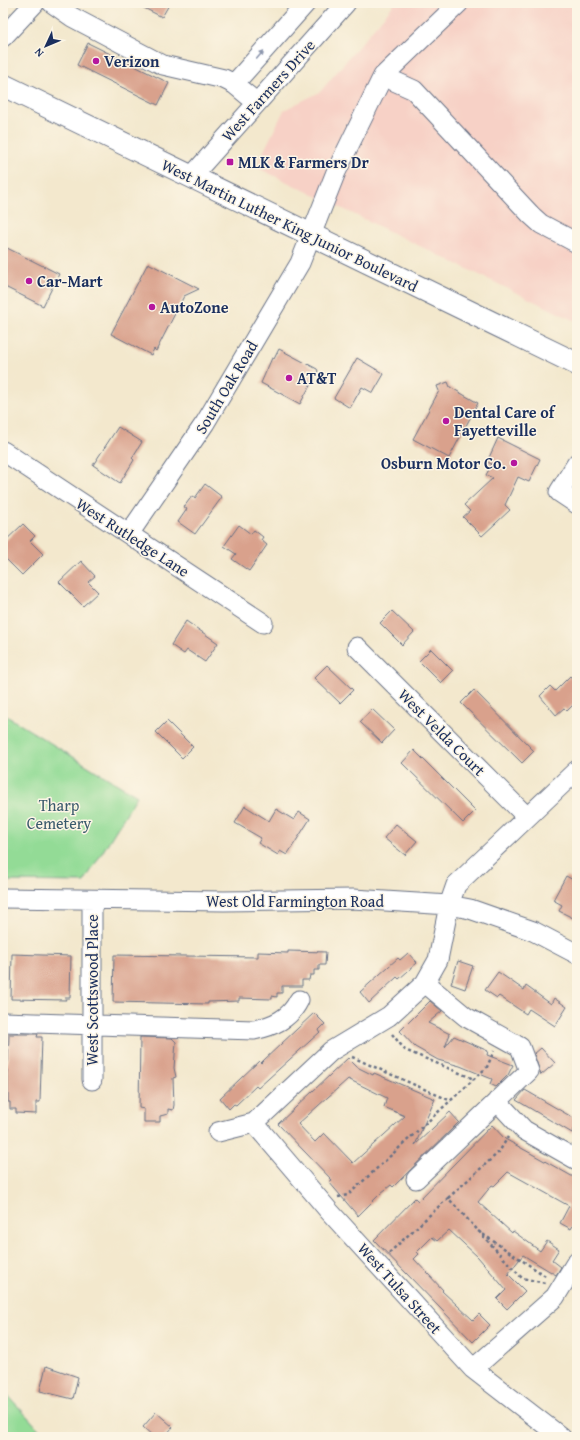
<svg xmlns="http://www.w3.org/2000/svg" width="580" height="1440" viewBox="0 0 580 1440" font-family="'Gentium Book Plus',serif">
<rect width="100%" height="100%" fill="#fcf5e5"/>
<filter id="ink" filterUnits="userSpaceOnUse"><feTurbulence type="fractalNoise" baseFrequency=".025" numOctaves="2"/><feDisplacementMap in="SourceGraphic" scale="8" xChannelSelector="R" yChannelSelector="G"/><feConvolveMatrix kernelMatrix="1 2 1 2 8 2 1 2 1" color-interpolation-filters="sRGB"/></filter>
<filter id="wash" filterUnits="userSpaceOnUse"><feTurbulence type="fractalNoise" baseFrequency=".012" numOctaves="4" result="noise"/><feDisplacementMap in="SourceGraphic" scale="16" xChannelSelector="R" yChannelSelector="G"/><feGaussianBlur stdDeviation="0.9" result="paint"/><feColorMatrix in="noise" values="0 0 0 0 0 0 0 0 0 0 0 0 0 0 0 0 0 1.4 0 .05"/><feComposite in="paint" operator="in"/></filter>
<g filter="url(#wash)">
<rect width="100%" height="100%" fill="#f3e8cd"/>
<path fill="#f7d1c6" d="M395 3H577V322L256 167 284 110 320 92Z"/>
<path fill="#93db96" stroke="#57857a" d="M3 714 137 796 84 882 3 881Z
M3 1390 46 1437H3Z"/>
<g id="blocks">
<path fill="#d9a18c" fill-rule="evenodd" d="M134 3H170L162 17Z
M88 43 169 83 158 105 77 65Z
M3 246 59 274 43 306 3 286Z
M148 263 199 289 184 296 156 351 154 349 151 355 111 334Z
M279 349 317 369 318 371 300 404 261 383 272 358 274 359Z
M357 358 384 374 373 393 362 387 350 408 334 398Z
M448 382 450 387 478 403 449 458 413 439 439 391 437 386Z
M118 427 142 442 132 458 134 460 120 483 93 465Z
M498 438 540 459 529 482 518 477 505 505 510 510 482 536 463 517 470 511 464 505 493 478 486 475 492 464 487 462Z
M205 484 222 497 195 534 178 522 187 509 184 507 192 496 195 498Z
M23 524 35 536 30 541 43 554 22 575 3 556V543Z
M239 525 251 534 254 530 263 537 261 540 267 545 249 571 232 559 236 554 224 546Z
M81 561 95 576 88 582 98 592 83 606 59 582Z
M392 611 414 632 402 645 380 623Z
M186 621 218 643 205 662 187 650 184 654 171 645Z
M431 649 453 671 441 683 419 661Z
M327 665 353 690 340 703 314 678Z
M570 676 577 683V701L567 711 564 708 556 715 540 696 550 686 555 691Z
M474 690 534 751 522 763 461 703Z
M372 709 394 730 382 743 360 722Z
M167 721 193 747 182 758 156 732Z
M414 750 475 811 463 823 402 763Z
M245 806 269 821 276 809 294 820 299 812 310 819 287 855 280 851 278 855 258 843 261 838 235 823Z
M396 824 417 841 405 855 384 838Z
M566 876 577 882V920L559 911 562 905 553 900Z
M288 951 326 952 325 965H319V970H314V975H310L309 980H302V986H282V993H277V997L272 996V999L239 998V1001L208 1002V1004L113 1002 114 955 258 957V952L288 953Z
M408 953 417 963 399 979 397 977 369 1003 360 992 398 958 400 960Z
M12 954 71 956 70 998H65L66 1000 11 999Z
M458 961 473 966 465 989 451 984Z
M498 972 524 990 526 986 551 1004 554 998 567 1007 555 1026 529 1009 526 1014 499 996 497 998 485 990Z
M430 1001 442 1011 428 1023 450 1034 445 1047 454 1036 488 1051 487 1055 513 1065 508 1075 496 1087 490 1084 492 1079 460 1066 438 1060 415 1047 400 1031Z
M314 1013 325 1024 319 1030 320 1032 258 1088 256 1086 236 1105 234 1104 229 1109 220 1098 259 1061 261 1063 264 1060Z
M9 1034H38L37 1037H42L40 1102H36V1114L16 1113V1109H10V1102H8V1071L3 1066 8 1062Z
M140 1037 172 1038 176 1042 174 1068 176 1077 173 1078 174 1105 173 1110 168 1109V1114L160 1116V1122H144V1109L139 1108Z
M541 1048 555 1063 541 1075 534 1054Z
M348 1058 357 1067 373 1075 374 1073 435 1099 415 1145 450 1112 459 1122 393 1187 391 1185 381 1193 358 1216 329 1182 332 1180 278 1124ZM348 1079 387 1098 384 1107 405 1116 353 1163 324 1133 315 1142 298 1124Z
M525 1090 577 1120V1125L572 1133 516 1100Z
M492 1125 505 1139 577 1179V1219L571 1229 560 1223 569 1206 508 1172 494 1186 492 1185 478 1202 512 1233 513 1231 540 1251 547 1241 559 1249 552 1260 561 1267 556 1275 523 1255 508 1274 525 1291 507 1309 497 1299 506 1290 478 1257 449 1230 437 1241 432 1237 417 1252 419 1254 414 1259 443 1290 442 1291 473 1320 479 1314 490 1325 473 1342 374 1240 415 1198 418 1201Z
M46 1366 78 1377 73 1399 40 1391Z
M156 1412 173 1427 164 1437H154L143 1427Z"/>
</g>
</g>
<g filter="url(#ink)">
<use href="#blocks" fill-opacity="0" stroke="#677085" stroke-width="1"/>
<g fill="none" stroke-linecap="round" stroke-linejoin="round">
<g stroke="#677085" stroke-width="21">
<path id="minor" d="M52 3 72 17 163 65 224 79 234 84 257 103
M3 37 35 3
M383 76 414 90 531 215 541 224 577 243
M234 84 306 3
M191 177 346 3
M3 451 263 623
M577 463 559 492 577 504
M129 534 205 423 300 263 336 172 383 76 459 3
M357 647 527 817
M3 898 224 901 353 899 449 905 470 909 533 931 577 954
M3 1022 254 1030C273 1026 290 1019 299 1000
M92 1080V901
M497 1101 524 1130 577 1160
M254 1123 329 1211 473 1369 561 1437
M218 1132 254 1123 331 1051 389 1016 425 983 438 960 449 905 456 885 577 770
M416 1179 529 1071 520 1047 466 1017 425 983
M473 1369 555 1297 577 1261"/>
</g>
<g stroke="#677085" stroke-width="24">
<path id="highway" d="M3 85 577 364"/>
</g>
<path stroke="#677085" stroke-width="2.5" stroke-dasharray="3 3" stroke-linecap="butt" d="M392 1034 405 1050 474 1079
M352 1057 451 1101
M338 1197 348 1195 487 1067 494 1051
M448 1198 499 1152 508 1137
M478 1231 547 1277
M389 1253 448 1198 522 1278 545 1283"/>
<use href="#minor" stroke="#fff" stroke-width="19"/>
<use href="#highway" stroke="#fff" stroke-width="22"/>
</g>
<defs><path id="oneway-solid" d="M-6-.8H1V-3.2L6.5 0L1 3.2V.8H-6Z"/></defs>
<use fill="#8d97ae" href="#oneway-solid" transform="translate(260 55) rotate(-50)"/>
</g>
<g fill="#b5179e" stroke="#fcf5e5" stroke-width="1.5">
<circle cx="96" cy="61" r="4"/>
<rect x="226" y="158" width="8" height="8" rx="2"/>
<circle cx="29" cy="281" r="4"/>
<circle cx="152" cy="307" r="4"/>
<circle cx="289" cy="378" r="4"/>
<circle cx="446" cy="421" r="4"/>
<circle cx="514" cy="463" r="4"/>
</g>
<g text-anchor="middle" stroke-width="3" stroke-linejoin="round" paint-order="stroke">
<g font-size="16" font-weight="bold" fill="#1b2f5e" stroke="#fcf5e5" text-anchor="start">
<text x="104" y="67">Verizon</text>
<text x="238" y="168">MLK &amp; Farmers Dr</text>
<text x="37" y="287">Car-Mart</text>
<text x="160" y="313">AutoZone</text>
<text x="297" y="384">AT&amp;T</text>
<text x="454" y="418">Dental Care of<tspan x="454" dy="18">Fayetteville</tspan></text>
<text x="506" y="469" text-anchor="end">Osburn Motor Co.</text>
</g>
<g font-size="16" fill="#1b2f5e" stroke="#fcf5e5">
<text transform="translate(268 90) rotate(-48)" y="6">West Farmers Drive</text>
<text transform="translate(290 225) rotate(26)" y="6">West Martin Luther King Junior Boulevard</text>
<text transform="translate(226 387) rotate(-59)" y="6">South Oak Road</text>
<text transform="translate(133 537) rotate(33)" y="6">West Rutledge Lane</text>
<text transform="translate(442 732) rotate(45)" y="6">West Velda Court</text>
<text x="295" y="907">West Old Farmington Road</text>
<text transform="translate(92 990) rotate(-90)" y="6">West Scottswood Place</text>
<text transform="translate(400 1288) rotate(48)" y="6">West Tulsa Street</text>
</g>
<g font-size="16" fill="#395a6c" stroke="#fcf5e5">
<text x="59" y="811">Tharp<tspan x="59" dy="18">Cemetery</tspan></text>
</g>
</g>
<rect width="580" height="1440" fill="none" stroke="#fcf5e5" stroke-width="16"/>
<g transform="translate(46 46) rotate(226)" stroke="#fcf5e5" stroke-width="3" paint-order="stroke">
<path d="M0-3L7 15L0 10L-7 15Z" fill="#1b2f5e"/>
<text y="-6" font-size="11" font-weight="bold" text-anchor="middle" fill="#1b2f5e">N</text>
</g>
</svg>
